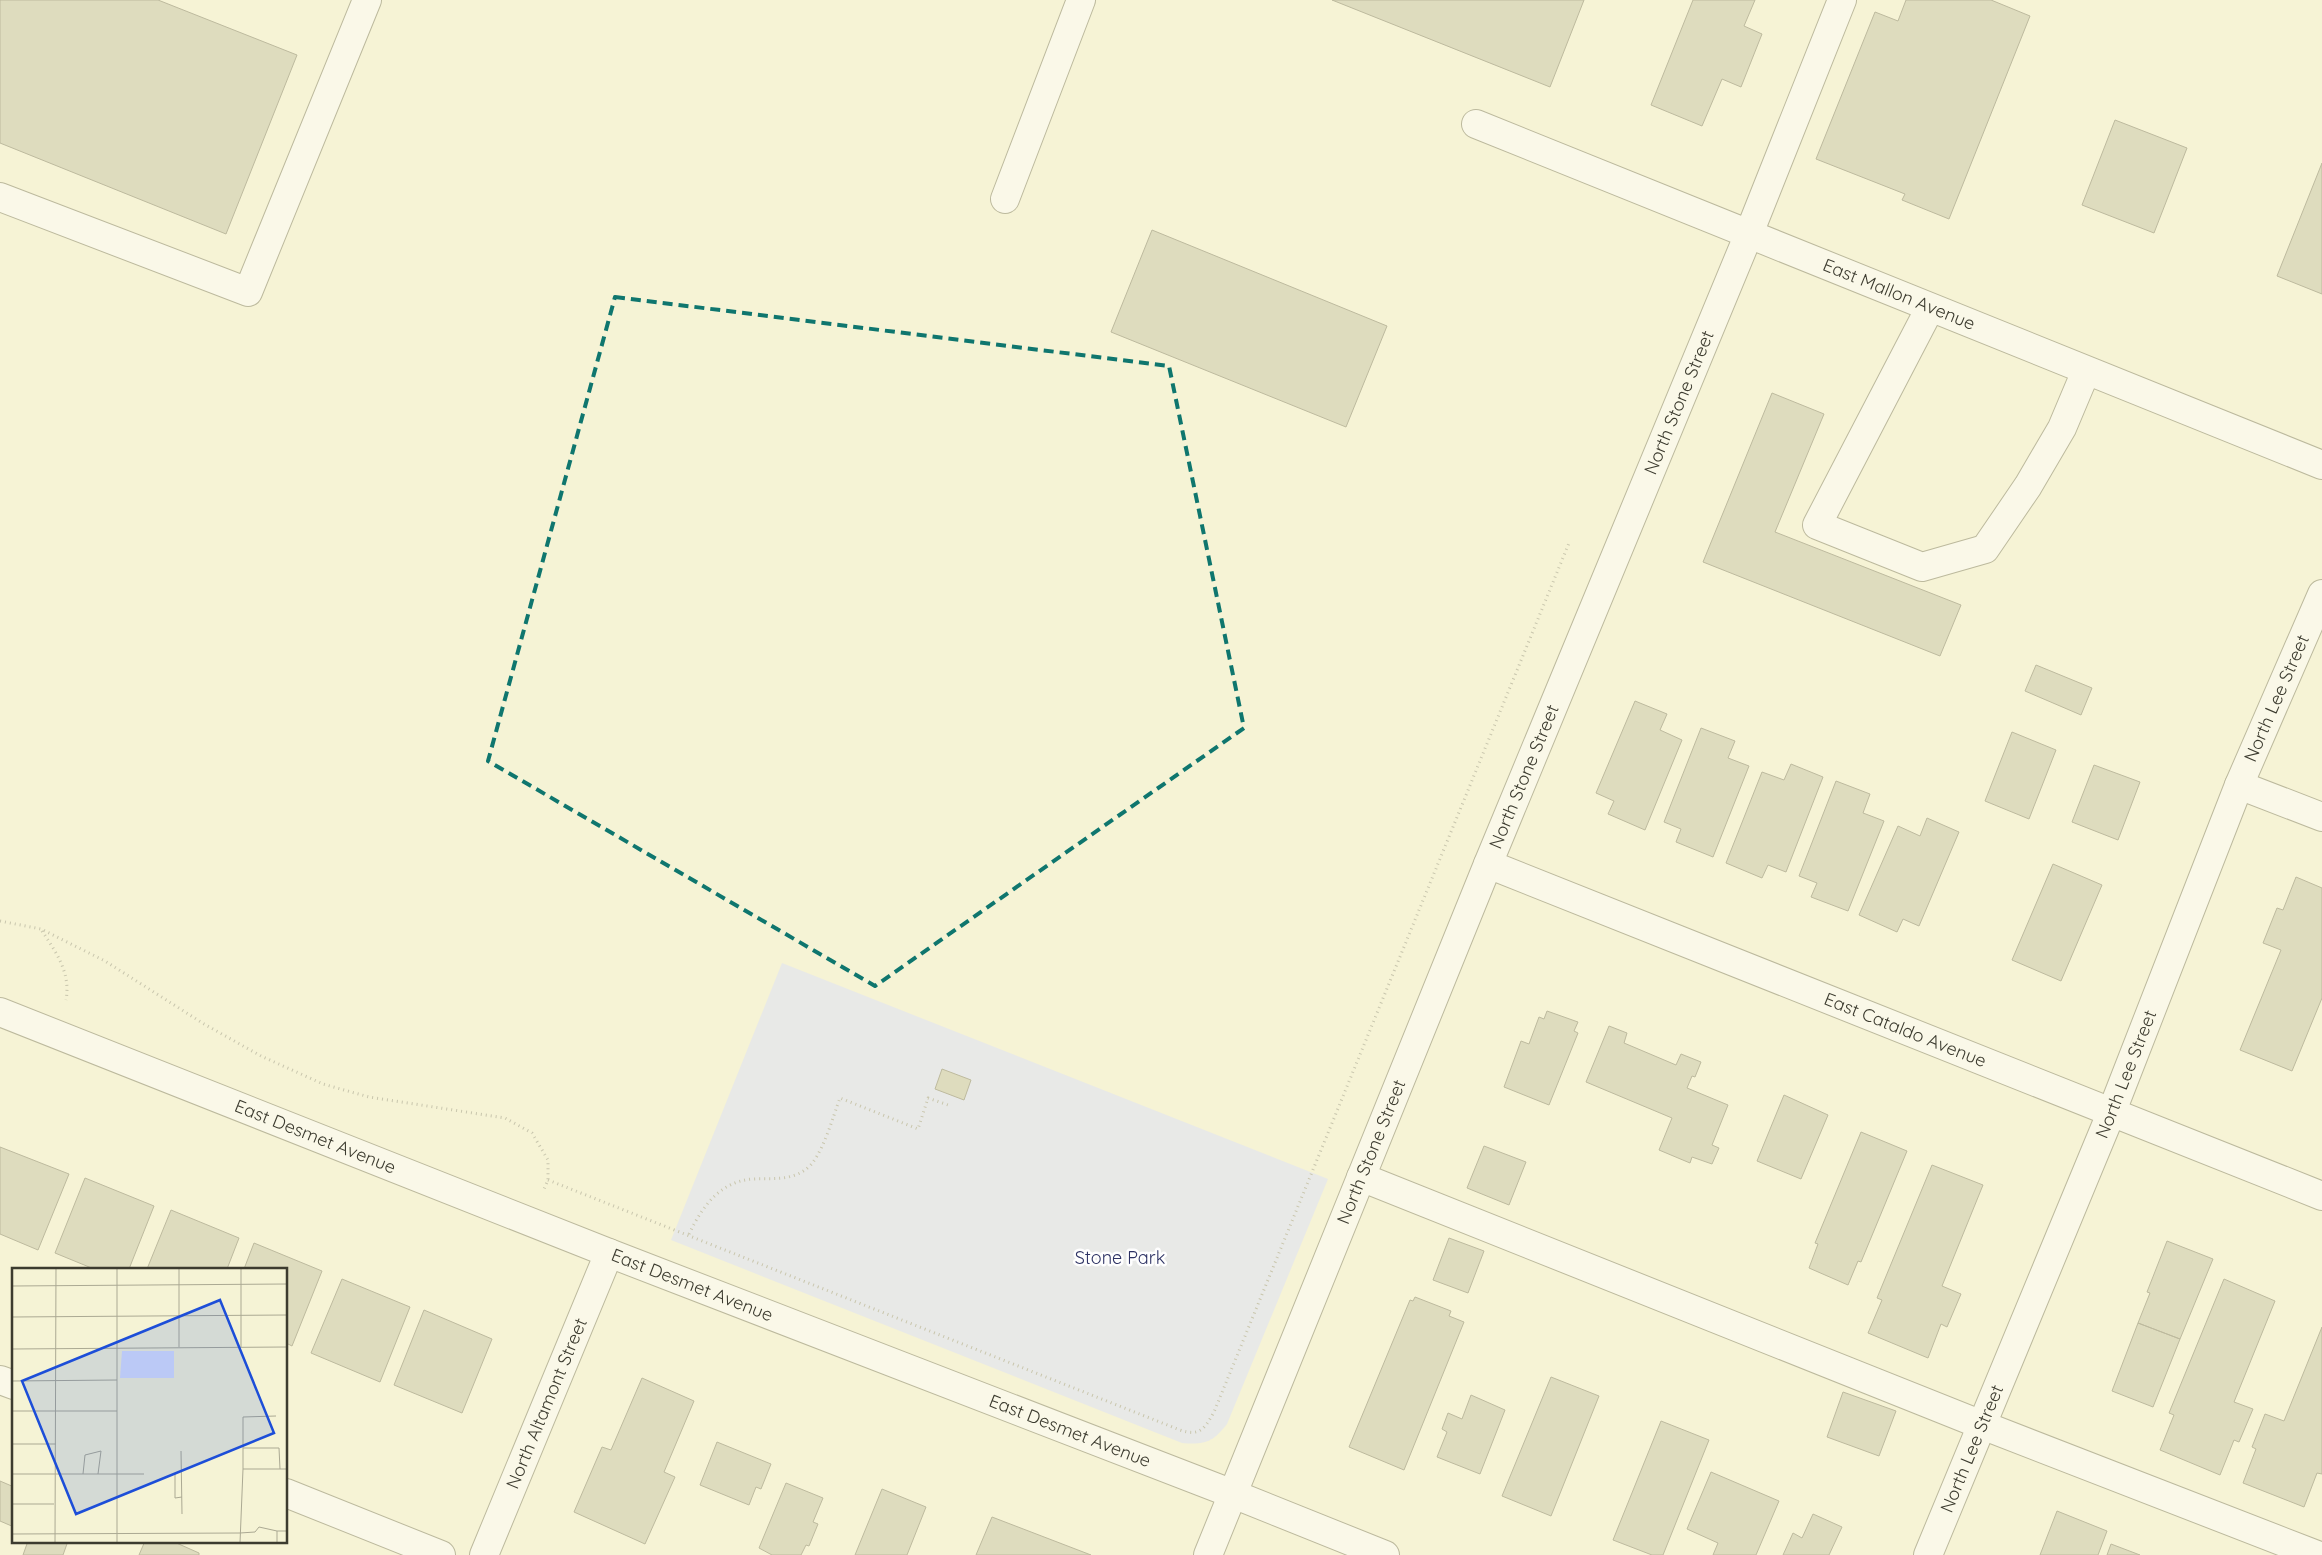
<svg xmlns="http://www.w3.org/2000/svg" width="2322" height="1555" viewBox="0 0 2322 1555" font-family="Quicksand,sans-serif">
<rect width="100%" height="100%" fill="#f5f3d5"/>
<path fill="#d8defc" d="M782 963 1328 1179 1227 1424C1213 1442 1205 1445 1182 1443L671 1240Z"/>
<path fill="#c2c0a3" stroke="#78765b" d="M0 0H158L297 55 226 234 0 143Z
M1332 0H1584L1550 87Z
M1693 0H1755L1744 26 1762 34 1741 87 1722 79 1702 126 1651 105Z
M1906 0H1991L2030 16 1949 219 1902 200 1905 194 1816 159 1875 12 1898 21Z
M2115 120 2187 148 2154 233 2082 205Z
M2322 163V294L2277 276Z
M1152 230 1387 326 1346 427 1111 332Z
M1772 393 1824 414 1775 532 1961 605 1940 656 1703 562Z
M2036 665 2092 688 2081 715 2025 691Z
M1635 701 1667 714 1660 730 1682 740 1645 830 1608 814 1614 801 1596 793Z
M1701 728 1735 741 1728 758 1749 766 1713 857 1676 842 1681 829 1664 822Z
M2012 732 2056 750 2029 819 1985 801Z
M1791 764 1823 777 1786 872 1768 865 1762 878 1726 863 1762 772 1784 780Z
M2094 765 2140 782 2118 840 2072 822Z
M1836 781 1870 794 1863 813 1884 821 1848 911 1811 897 1817 883 1799 876Z
M1927 818 1959 832 1919 926 1903 919 1897 932 1859 915 1898 826 1920 836Z
M2053 864 2102 885 2061 981 2012 960Z
M2296 877 2322 888V998L2292 1071 2240 1050 2281 950 2263 943 2277 908 2283 910Z
M1547 1011 1578 1022 1574 1031 1578 1033 1549 1105 1504 1087 1521 1041 1529 1044 1539 1017 1544 1019Z
M1609 1026 1627 1033 1624 1043 1676 1065 1681 1054 1701 1062 1695 1077 1692 1076 1687 1088 1728 1105 1712 1145 1719 1148 1712 1164 1692 1157 1690 1163 1659 1150 1672 1118 1586 1082Z
M942 1069 971 1080 964 1100 935 1089Z
M1784 1095 1828 1115 1801 1179 1757 1161Z
M1861 1132 1907 1151 1861 1262 1858 1261 1848 1285 1809 1268 1818 1244 1815 1243Z
M1484 1146 1526 1162 1509 1205 1467 1188Z
M0 1147 69 1174 38 1250 0 1234Z
M1932 1165 1983 1185 1942 1286 1961 1294 1947 1327 1941 1324 1928 1358 1868 1333 1882 1300 1877 1298Z
M85 1178 154 1206 129 1269H94L55 1253Z
M171 1210 239 1238 227 1269H147Z
M1449 1238 1484 1251 1468 1293 1433 1280Z
M2167 1241 2213 1259 2180 1339 2138 1323 2150 1293 2147 1292Z
M254 1243 322 1271 292 1346 286 1343V1269H244Z
M342 1279 410 1307 380 1382 311 1353Z
M2224 1279 2275 1301 2234 1402 2253 1409 2239 1442 2234 1440 2220 1475 2160 1450 2174 1415 2169 1413Z
M1415 1297 1451 1311 1449 1316 1464 1322 1404 1470 1349 1447 1410 1300 1413 1301Z
M424 1310 492 1339 462 1413 394 1385Z
M2138 1323 2180 1339 2153 1407 2112 1391Z
M2322 1327V1474L2317 1473 2304 1507 2243 1483 2256 1449 2252 1447 2265 1414 2284 1421Z
M1551 1377 1599 1396 1551 1516 1502 1496Z
M642 1378 694 1401 664 1472 675 1477 645 1544 574 1512 602 1447 611 1450Z
M1843 1392 1896 1411 1879 1456 1827 1437Z
M1471 1395 1505 1410 1480 1474 1437 1457 1447 1432 1442 1429 1448 1413 1462 1419Z
M1661 1421 1709 1440 1663 1555H1652L1613 1540Z
M717 1442 771 1464 761 1489 756 1487 749 1505 700 1485Z
M1711 1472 1779 1501 1756 1555H1713L1718 1543 1687 1529Z
M0 1481 14 1487V1527L0 1521Z
M786 1483 823 1498 813 1522 818 1524 809 1546 806 1545 801 1555H772L759 1548Z
M882 1489 926 1507 907 1555H855Z
M2057 1511 2107 1531 2098 1555H2040Z
M1813 1514 1842 1527 1829 1555H1783L1793 1533 1802 1538Z
M992 1517 1091 1555H976Z
M28 1541H68L63 1555H23Z
M145 1541H172L199 1553V1555H139Z
M2111 1544 2140 1555H2107Z"/>
<g fill="none" stroke-linecap="round" stroke-linejoin="round">
<g stroke="#77755a" stroke-width="30">
<g id="minor">
<path id="s1" d="M1476 124 2322 465"/>
<path d="M0 197 248 292 367 0"/>
<path d="M1005 199 1081 0"/>
<path d="M1930 308 1817 525 1922 567 1985 549 2028 486 2062 428 2086 371"/>
<path d="M2239 785 2322 817"/>
<path id="s2" d="M1488 864 2322 1196"/>
<path id="s3" d="M0 1012 609 1253 1233 1494 1385 1555"/>
<path d="M1361 1177 1982 1425 2317 1555"/>
<path d="M0 1380 14 1385"/>
<path d="M286 1493 441 1555"/>
<path id="s4" d="M484 1555 609 1253"/>
<path id="s5" d="M1208 1555 1488 864 1748 236 1842 0"/>
<path id="s6" d="M1928 1555 2112 1111 2239 785 2322 594"/>
</g>
</g>
<path stroke="#92907c" stroke-width="3" stroke-dasharray="1 4" stroke-linecap="butt" d="M0 921 41 929 105 961 204 1024 261 1056 323 1084 369 1097 505 1118 532 1133 548 1160V1180L544 1189
M42 931C56 952 71 973 66 1000
M548 1180 1180 1430C1200 1437 1205 1428 1214 1412L1569 543
M689 1234C702 1207 720 1181 753 1179 771 1178 789 1181 805 1170 822 1159 833 1116 840 1098L918 1129 928 1098 951 1106"/>
<use href="#minor" stroke="#fff" stroke-width="28"/>
</g>
<path d="M0 0H2322V1555H0ZM615 297 1169 366 1244 728 875 986 488 761Z" fill="#f5f3d5" fill-opacity=".55" fill-rule="evenodd"/>
<path fill="none" stroke="#0f766e" stroke-width="4" stroke-dasharray="10 6" stroke-linejoin="round" d="M615 297 1169 366 1244 728 875 986 488 761Z"/>
<g text-anchor="middle" stroke-width="5" stroke-linejoin="round" paint-order="stroke">
<g font-size="18" fill="#3c3b2f" stroke="#fefefe">
<text dy="6" stroke="none"><textPath href="#s1" startOffset="456">East Mallon Avenue</textPath></text>
<text dy="6" stroke="none"><textPath href="#s5" startOffset="1245">North Stone Street</textPath></text>
<text dy="6" stroke="none"><textPath href="#s6" startOffset="925">North Lee Street</textPath></text>
<text dy="6" stroke="none"><textPath href="#s5" startOffset="840">North Stone Street</textPath></text>
<text dy="6" stroke="none"><textPath href="#s2" startOffset="449">East Cataldo Avenue</textPath></text>
<text dy="6" stroke="none"><textPath href="#s6" startOffset="520">North Lee Street</textPath></text>
<text dy="6" stroke="none"><textPath href="#s3" startOffset="339">East Desmet Avenue</textPath></text>
<text dy="6" stroke="none"><textPath href="#s5" startOffset="435">North Stone Street</textPath></text>
<text dy="6" stroke="none"><textPath href="#s3" startOffset="744">East Desmet Avenue</textPath></text>
<text dy="6" stroke="none"><textPath href="#s4" startOffset="164">North Altamont Street</textPath></text>
<text dy="6" stroke="none"><textPath href="#s3" startOffset="1149">East Desmet Avenue</textPath></text>
<text dy="6" stroke="none"><textPath href="#s6" startOffset="115">North Lee Street</textPath></text>
</g>
<g font-size="18" fill="#2c3163" stroke="#fefefe">
<text x="1120" y="1264">Stone Park</text>
</g>
</g>
<g transform="translate(12 1268)">
<rect width="275" height="275" fill="#f5f3d5"/>
<path d="M110 83H162V110H108Z" fill="#d8defc"/>
<path fill="none" stroke="#aba993" stroke-width="1" d="M0 18 275 16M0 49 275 47M167 79V0M229 79V0M0 81 275 79M0 113 105 112M0 143H105M0 176H44M231 180H267L268 201M169 183 170 246M231 201V149L264 148M163 205V230L170 229M0 206H132M71 206 73 187 89 183 86 206M0 236H42M0 266 228 265 243 264 247 259 265 263M43 275 44 0M105 275V0M228 275 231 201H275M265 275V263H275"/>
<path fill="#1d4ed8" fill-opacity="0.15" stroke="#1d4ed8" stroke-width="2.5" d="M208 32 262 165 64 246 10 113Z"/>
<rect width="275" height="275" fill="none" stroke="#3c3b2f" stroke-width="2.5"/>
</g>
</svg>
